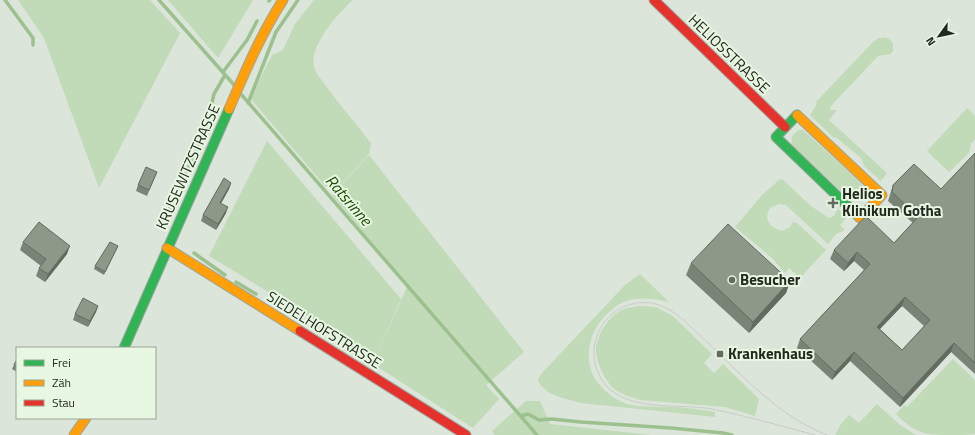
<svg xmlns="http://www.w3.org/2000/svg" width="975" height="435" viewBox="0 0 975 435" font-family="'Titillium Web',sans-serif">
<rect width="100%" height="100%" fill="#dce5d9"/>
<path fill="#c1dab8" d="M18 0H150L180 33 99 188 44 38Z
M168 0H253L218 58Z
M314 0H353C338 13 306 49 315 70 317 75 322 80 325 85 340 105 356 124 371 143L369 154 336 190 325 186 250 98 272 55 283 50 295 24Z
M878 38C885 37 890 37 893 44V51L890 54 878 56 830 107 831 110H837L829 120 887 173 881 181 864 166 862 159 837 138 833 137 810 115 817 104 816 102 872 43Z
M967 108 975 116V139L971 144 969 153 949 172 927 151Z
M799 130H803L862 184C863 194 857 199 848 198L792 145C791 138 793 133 799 130Z
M267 141 401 299 376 357 209 256Z
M369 155 524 352 486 385 499 399 473 428 373 364 408 285 332 195Z
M782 179 811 206 829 218 834 216 838 209 847 217 840 225 845 230 836 234 828 244 786 205 779 204 770 208C763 219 770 228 782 231L790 227 793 222 797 223 826 250 800 278 789 268 785 273 772 258 735 227 762 195 779 180Z
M640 274 669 302C654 299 639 296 624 302 617 304 610 311 605 316 590 331 584 356 593 375 598 386 611 397 622 402 635 408 653 406 667 407 683 407 699 409 715 412V417L581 403 559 397 548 392 541 386 538 380 541 374 625 285Z
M640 306 656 307 673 316 712 354 704 363 714 373 723 364 759 399 755 416 725 407 640 400C632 397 622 395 614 389 609 385 605 377 602 372 599 365 596 358 596 351 596 334 611 312 627 308 631 307 636 307 640 306Z
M953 359 975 380V434C968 435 960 435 953 435 925 435 916 434 896 414L904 405 907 407Z
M526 401H540L550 424 651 435H495L492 431Z
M877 404 900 425 916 435H835L841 424 849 415 859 423Z"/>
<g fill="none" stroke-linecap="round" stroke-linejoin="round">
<path stroke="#9cc08e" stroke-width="3.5" d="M5 0 33 38V45
M159 0 235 86
M269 1 270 0
M223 72 247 40 257 21
M240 93 537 435
M248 103 276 32 298 0
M162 224 205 132 214 94 225 75
M194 253 225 275
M236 282 256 294
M521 416 528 414 539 420 551 419 581 422 671 428 723 433 732 435"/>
<g stroke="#9ea59c" stroke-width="11">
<path id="fast" d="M797 115 776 137 858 216
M124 348 229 109"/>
</g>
<g stroke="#9ea59c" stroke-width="11">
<path id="slow" d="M229 109C245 72 261 34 283 0
M797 115 882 195 860 218 858 216
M167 248 300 331
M74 435 86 418"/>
</g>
<g stroke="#9ea59c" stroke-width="11">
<path id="jam" d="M654 0 785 127
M300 331 466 435"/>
</g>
<use href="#fast" stroke="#30b455" stroke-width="9"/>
<use href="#slow" stroke="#ff9f0a" stroke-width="9"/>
<use href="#jam" stroke="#e5322d" stroke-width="9"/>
<path stroke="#c9ccc8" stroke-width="1" d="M815 435C781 426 747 416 712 409 674 402 611 416 596 367 592 354 594 341 600 329 612 306 641 296 664 307 680 314 693 330 706 341 743 376 778 416 827 435"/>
</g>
<path fill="#788475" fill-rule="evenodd" d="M975 153V374L951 352 900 407 850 361 832 380 797 348 800 339 864 270 854 261 844 271 830 259 834 250 894 243 913 223 888 201 893 185 941 189ZM902 306 924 326 902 350 880 329Z
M157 172 147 196 136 191 138 185Z
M231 183 229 189 221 203 226 213 216 230 201 221 203 215Z
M23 242 67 254 45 282 36 276 39 268 41 266 20 250Z
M118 246 104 275 94 269 95 266Z
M691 263 790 281 786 293 749 333 686 275Z
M98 306 96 312 88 327 73 320 75 314Z
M17 359V372L12 369Z"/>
<path fill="#626b5f" d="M231 183 229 189 218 209 220 203Z
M228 207 226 213 216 230 218 224Z
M70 246 67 254 45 282 48 274Z
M857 252 854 261 844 271 848 263Z
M790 281 786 293 749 333 753 322Z
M905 297 902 306 874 335 877 327Z
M98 306 96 312 88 327 90 321Z
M954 343 951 352 900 407 903 398Z
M854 352 850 361 832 380 835 372Z"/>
<path fill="#8c9988" stroke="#626b5f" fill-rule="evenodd" d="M975 153V363L954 343 903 398 854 352 835 372 800 339 870 264 857 252 848 263 834 250 864 218 867 217 894 243 918 217 892 192 893 185 914 164 941 189ZM905 297 930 320 902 350 877 327Z
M146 167 157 172 149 190 138 185Z
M224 178 231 183 220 203 228 207 218 224 203 215Z
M39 222 70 246 48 274 39 268 46 259 23 242Z
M728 224 790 281 753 322 691 263Z
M110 242 118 246 105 272 95 266Z
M83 298 98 306 90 321 75 314Z
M17 359V367L14 365Z"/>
<g fill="#646a61" stroke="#e7f7e1" stroke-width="1.5">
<path d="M831 197h4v4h4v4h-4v4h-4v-4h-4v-4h4z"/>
<circle cx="732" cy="280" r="4"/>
<rect x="716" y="350" width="8" height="8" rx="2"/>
</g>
<g text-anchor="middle" stroke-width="4" stroke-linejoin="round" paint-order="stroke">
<g font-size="15" fill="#232820" stroke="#e7f7e1">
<text transform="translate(729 54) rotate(44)" y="5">HELIOSSTRASSE</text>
<text transform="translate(188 167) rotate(-66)" y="5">KRUSEWITZSTRASSE</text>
<text transform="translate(324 330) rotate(32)" y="5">SIEDELHOFSTRASSE</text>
</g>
<g font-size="15" font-weight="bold" fill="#232820" stroke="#e7f7e1" text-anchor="start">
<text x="842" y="199">Helios<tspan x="842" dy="17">Klinikum Gotha</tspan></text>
<text x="740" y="285">Besucher</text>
<text x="728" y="359">Krankenhaus</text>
</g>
<g font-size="16" font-style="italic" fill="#1b4800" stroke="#e7f7e1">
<text transform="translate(349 200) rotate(49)" y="6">Ratsrinne</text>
</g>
</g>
<rect x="16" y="347" width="140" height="72" fill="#e7f7e1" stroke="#99a494"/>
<rect x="24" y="360" width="20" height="6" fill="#30b455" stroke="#99a494"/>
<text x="52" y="367" font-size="12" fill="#232820">Frei</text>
<rect x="24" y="380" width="20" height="6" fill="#ff9f0a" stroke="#99a494"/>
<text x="52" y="387" font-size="12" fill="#232820">Zäh</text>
<rect x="24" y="400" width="20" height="6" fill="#e5322d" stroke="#99a494"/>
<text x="52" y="407" font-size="12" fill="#232820">Stau</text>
<g transform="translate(939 36) rotate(237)" stroke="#e7f7e1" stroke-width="3" paint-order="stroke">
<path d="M0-3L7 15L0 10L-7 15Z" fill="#232820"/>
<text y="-6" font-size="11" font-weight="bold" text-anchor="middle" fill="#232820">N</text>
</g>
</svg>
